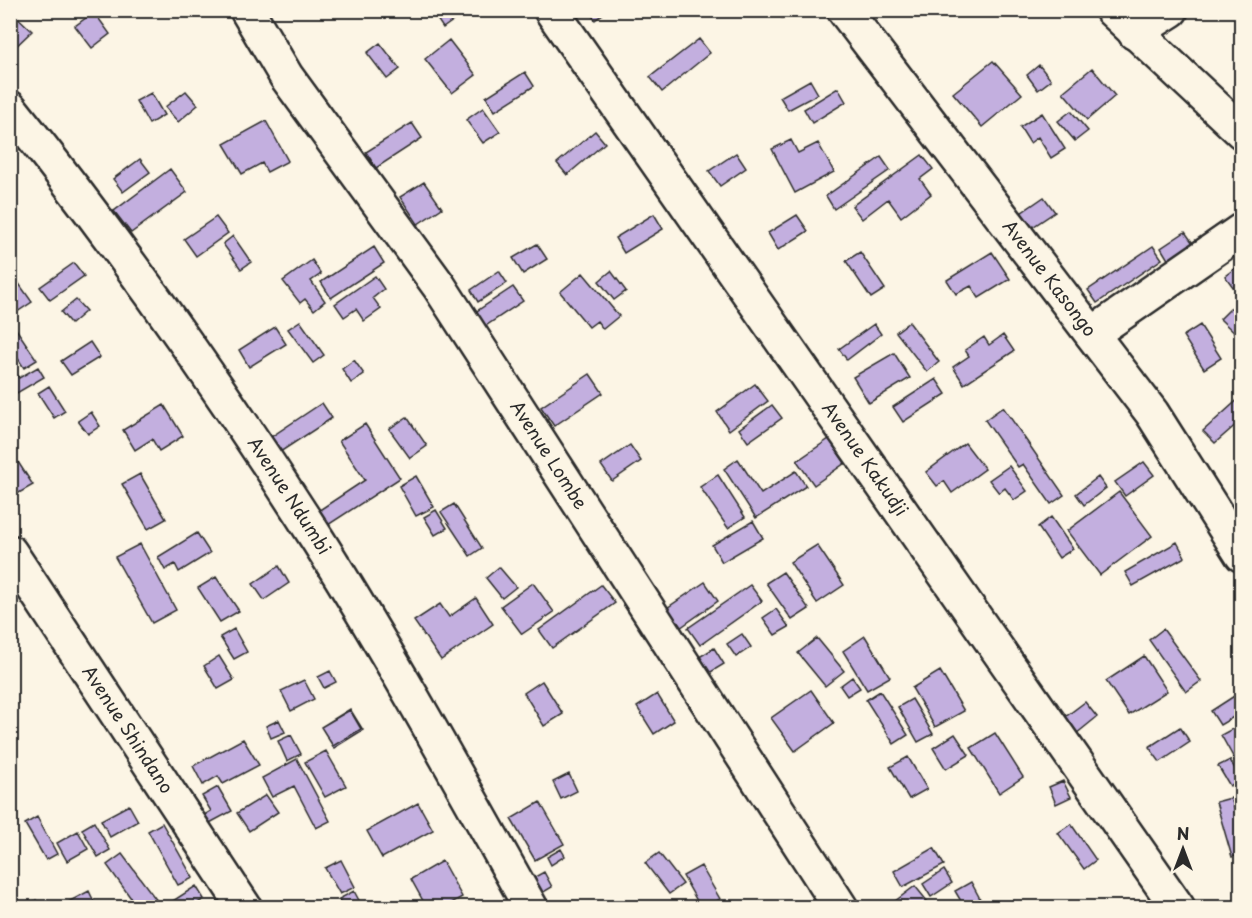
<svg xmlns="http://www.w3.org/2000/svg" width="1252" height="918" viewBox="0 0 1252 918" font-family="'Playpen Sans',sans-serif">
<rect width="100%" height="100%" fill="#fcf5e5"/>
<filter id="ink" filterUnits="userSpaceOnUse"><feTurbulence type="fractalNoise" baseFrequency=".0167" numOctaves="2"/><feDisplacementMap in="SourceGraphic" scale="12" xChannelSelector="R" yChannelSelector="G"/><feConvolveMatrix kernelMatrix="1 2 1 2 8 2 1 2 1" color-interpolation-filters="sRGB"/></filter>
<g filter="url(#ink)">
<path fill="#c3afdf" stroke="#2b2b2b" stroke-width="1.5" d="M10 10 32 31 10 52Z
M431 10H468L443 28Z
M588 10H608L595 20Z
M776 10H793L782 18Z
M94 12 110 34 92 48 75 26Z
M699 39 710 53 662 92 650 77Z
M449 40 476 75 452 93 425 59Z
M380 43 400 69 387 79 367 53Z
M993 61 1022 94 982 127 953 93Z
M1039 65 1051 80 1038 90 1027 75Z
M1092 68 1115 96 1087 120 1063 92Z
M525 72 534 86 495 111 486 97Z
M810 80 818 94 788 110 780 97Z
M838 88 846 102 812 123 804 109Z
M186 91 198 105 178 122 165 107Z
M151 93 164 115 149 124 136 101Z
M483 108 500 132 483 143 466 120Z
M1071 111 1088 131 1075 141 1058 121Z
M1042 113 1065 149 1051 158 1038 137 1030 143 1020 127Z
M266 121 288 161 267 172 262 163 242 174 224 144Z
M412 123 422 138 376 168 366 152Z
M595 131 605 143 567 175 557 163Z
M791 140 798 153 818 143 834 172 795 193 772 149Z
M736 153 746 168 720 186 709 171Z
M922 155 933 169 920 179 931 194 901 217 888 199 862 219 852 206Z
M881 157 890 170 834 209 826 196Z
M140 159 150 172 123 192 113 179Z
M170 169 187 192 131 233 114 211Z
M424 182 442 208 418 224 400 197Z
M1044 197 1055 212 1025 232 1015 217Z
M654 214 663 229 624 253 615 238Z
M797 215 808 231 778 250 768 233Z
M216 217 228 233 196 256 184 239Z
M1185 232 1195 246 1170 263 1161 248Z
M233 236 251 262 241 269 223 244Z
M537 244 547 259 523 274 513 258Z
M1153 246 1162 259 1097 303 1088 290Z
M374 247 384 263 331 298 321 282Z
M860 252 885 289 871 298 846 261Z
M992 252 1010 279 979 298 971 286 956 294 947 280Z
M312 260 321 274 311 281 325 301 314 310 305 299 300 303 283 281Z
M74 263 84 276 50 300 40 287Z
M1242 263V280L1233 287 1225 276Z
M10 271 32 302 17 312 10 302Z
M499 271 507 283 478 302 471 290Z
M611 271 626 291 614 300 599 281Z
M583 273 619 316 603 329 597 321 589 327 560 292Z
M375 276 384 289 373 298 381 309 364 321 356 309 344 317 335 304Z
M513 287 523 301 484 327 474 313Z
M1241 298 1242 299V340L1220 319Z
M76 300 86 311 71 324 61 312Z
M10 320 37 360 24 368 10 346Z
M300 321 324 355 313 363 288 329Z
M909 322 939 362 927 372 896 332Z
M874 324 881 334 847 360 839 349Z
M1200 325 1221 358 1204 369 1183 336Z
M275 327 286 344 249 367 239 350Z
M1003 335 1014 351 964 384 953 367 969 356 965 350 984 337 989 345Z
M90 342 100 357 71 375 61 361Z
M894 353 910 378 869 403 853 377Z
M354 360 364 374 351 383 342 369Z
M10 364 19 378 38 367 44 377 10 397Z
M590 374 603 393 554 426 541 407Z
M936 379 946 394 903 422 893 407Z
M755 384 768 401 729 430 717 412Z
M49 386 65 411 54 418 38 393Z
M1242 396V425L1239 422 1215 443 1203 431Z
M322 403 332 418 271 458 262 443Z
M164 405 183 436 159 451 152 439 135 450 123 430Z
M772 405 782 418 748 442 739 429Z
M1003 407 1064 495 1051 504 1023 464 1018 467 985 420Z
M91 412 100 426 88 434 78 421Z
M407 417 427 446 410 458 389 429Z
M365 424 400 478 328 525 318 511 365 480 339 441Z
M829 439 845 463 814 485 797 461Z
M965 443 985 469 952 493 944 481 937 486 926 472Z
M630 445 641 461 612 481 601 465Z
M738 459 761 494 796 471 806 486 756 518 724 469Z
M18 462 33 485 10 498V467Z
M1144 462 1154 475 1125 496 1115 482Z
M1009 466 1027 491 1014 500 1005 488 999 493 989 480Z
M140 474 166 519 148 529 122 484Z
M718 475 745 517 728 528 700 487Z
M416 476 434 507 416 516 399 486Z
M1098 477 1106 488 1084 505 1076 494Z
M1119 492 1152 536 1100 575 1067 531Z
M454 504 482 548 470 556 441 512Z
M436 510 447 528 435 535 424 517Z
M1051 517 1073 549 1059 558 1038 527Z
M753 521 763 538 722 562 712 545Z
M197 533 210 553 179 572 175 564 165 570 158 557Z
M1177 542 1185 557 1133 586 1125 572Z
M140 544 176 610 152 623 115 557Z
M817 545 844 585 817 603 790 562Z
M279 566 289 583 264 600 253 584Z
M499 567 516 587 502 598 486 578Z
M783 572 809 609 792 620 766 583Z
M216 577 239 611 220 622 198 588Z
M705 582 718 601 677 630 664 610Z
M533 583 554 612 522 634 501 606Z
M601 585 615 603 552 648 539 630Z
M750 585 762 601 700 645 688 628Z
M476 598 493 624 441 660 414 621 440 604 449 617Z
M776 609 789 627 775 635 763 618Z
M234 629 247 652 234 659 220 637Z
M1163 629 1201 681 1186 692 1149 640Z
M742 634 751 647 736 657 727 644Z
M865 636 890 677 867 690 843 651Z
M817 638 844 671 825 686 798 653Z
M714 648 724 664 706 675 696 659Z
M219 656 234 680 218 689 204 666Z
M1144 656 1167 691 1129 715 1106 681Z
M330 671 336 682 324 688 318 677Z
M940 671 964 711 935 727 912 688Z
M852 677 860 688 847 696 840 686Z
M304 680 314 699 291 711 281 691Z
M542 681 563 714 544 726 524 693Z
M811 690 834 723 795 751 771 718Z
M880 691 908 735 894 744 866 700Z
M1242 691V712L1220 725 1211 711Z
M657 694 674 721 654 734 637 707Z
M912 699 933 734 918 742 898 707Z
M1085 702 1097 717 1076 734 1064 718Z
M350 709 363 730 334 748 321 727Z
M350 710 361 729 333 746 321 727Z
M279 720 285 732 271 738 266 726Z
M1180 727 1190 742 1160 762 1149 747Z
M1236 727 1242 736V759L1236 762 1221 735Z
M995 733 1023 777 999 793 971 748Z
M955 734 969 755 946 769 933 748Z
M291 735 301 754 287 761 278 741Z
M243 739 259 765 223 784 218 776 203 785 193 766Z
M326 751 346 786 325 797 305 762Z
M908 757 927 789 909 799 890 767Z
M297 759 330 821 316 828 294 786 272 797 262 778Z
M1230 760 1241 779 1230 786 1218 766Z
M569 774 577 791 561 799 553 782Z
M1063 781 1071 797 1056 804 1049 787Z
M218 787 232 811 206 825 201 817 211 811 202 796Z
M266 795 278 812 249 831 237 813Z
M1231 798 1242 832V854L1232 857 1216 802Z
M540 802 564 844 535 860 511 819Z
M418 803 433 830 382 858 367 831Z
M129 805 138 821 110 837 101 820Z
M37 817 57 854 46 860 25 824Z
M94 822 110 850 98 857 82 829Z
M162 823 193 878 178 885 148 831Z
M1071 824 1096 860 1084 869 1058 833Z
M78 831 88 849 67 861 57 843Z
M934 848 944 865 903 887 894 871Z
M561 849 565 856 551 865 547 857Z
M659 853 683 884 669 894 645 863Z
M122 854 158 902 150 908H138L107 865Z
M341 860 355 887 340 894 325 868Z
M442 861 462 897 443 908H427L411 879Z
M701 866 720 899 705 908H701L683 876Z
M944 870 952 883 931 897 923 884Z
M544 872 552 887 542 893 533 878Z
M971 882 985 908H965L955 891Z
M196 886 204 899 190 908H162Z
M915 886 928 902 920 908H886Z
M89 891 97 908H68L66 903Z
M354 891 363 908H344L339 899Z
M36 900 42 908H24Z"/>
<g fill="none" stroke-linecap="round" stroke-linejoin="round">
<g stroke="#2b2b2b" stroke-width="38">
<g id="minor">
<path id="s1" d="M247 10 286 76 439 286 841 908"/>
<path id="s2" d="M551 10 1178 908"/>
<path id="s3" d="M844 10 1152 413 1242 555"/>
<path d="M1112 10 1242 132"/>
<path d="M1135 33 1171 10"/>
<path id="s4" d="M10 108C121 246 224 393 319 542 394 661 462 785 531 908"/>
<path d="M1092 334 1242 230"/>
<path id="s5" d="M10 552 245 908"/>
</g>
</g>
<use href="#minor" stroke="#fcf5e5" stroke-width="33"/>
</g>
</g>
<g text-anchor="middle" stroke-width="6" stroke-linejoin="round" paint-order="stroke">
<g font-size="18" fill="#2b2b2b" stroke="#fcf5e5">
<text dy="6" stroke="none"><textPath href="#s3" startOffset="338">Avenue Kasongo</textPath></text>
<text dy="6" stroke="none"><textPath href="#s1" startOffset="538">Avenue Lombe</textPath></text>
<text dy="6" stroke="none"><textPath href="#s2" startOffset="548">Avenue Kakudji</textPath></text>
<text dy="6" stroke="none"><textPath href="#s4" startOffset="478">Avenue Ndumbi</textPath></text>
<text dy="6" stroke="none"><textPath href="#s5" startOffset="213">Avenue Shindano</textPath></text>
</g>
</g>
<rect width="1252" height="918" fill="none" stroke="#fcf5e5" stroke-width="36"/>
<rect x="18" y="18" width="1216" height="882" fill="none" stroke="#2b2b2b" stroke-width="2" filter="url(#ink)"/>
<g transform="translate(1183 849)" stroke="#fcf5e5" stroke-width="4.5" paint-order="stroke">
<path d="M0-4.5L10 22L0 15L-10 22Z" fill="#2b2b2b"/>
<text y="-9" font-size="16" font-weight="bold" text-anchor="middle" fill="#2b2b2b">N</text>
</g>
</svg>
